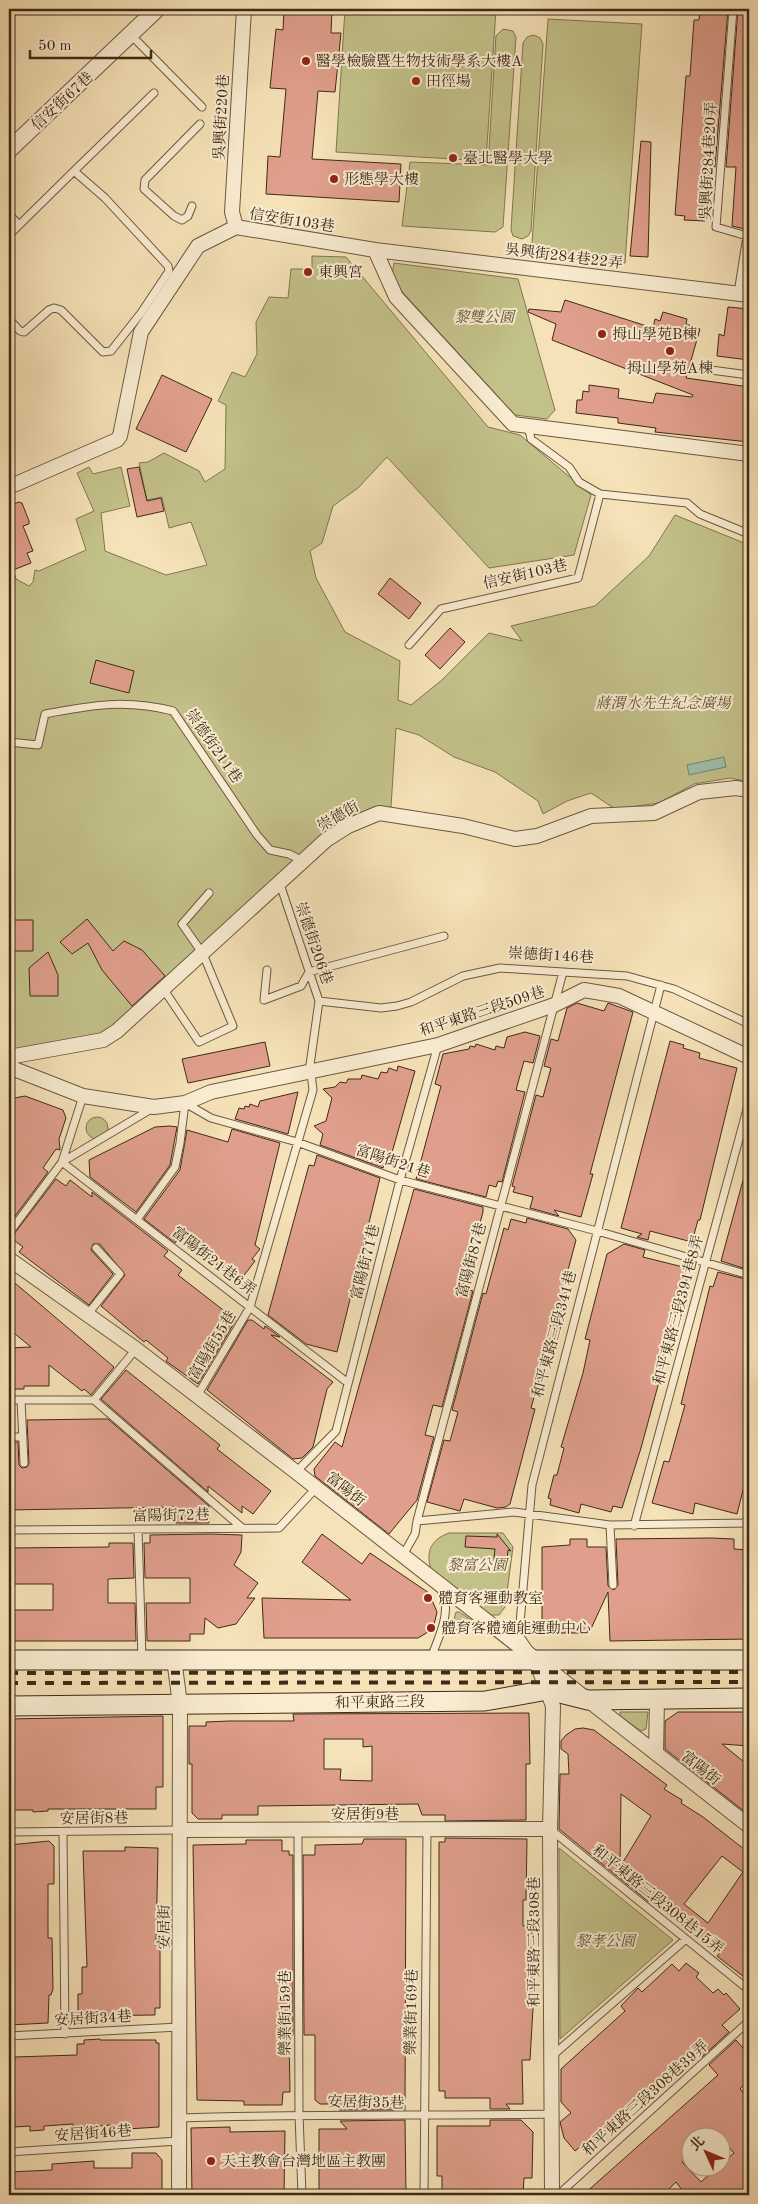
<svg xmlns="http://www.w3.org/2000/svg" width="758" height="2204" viewBox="0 0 758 2204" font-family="'Old Standard TT','Noto Serif TC',serif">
<rect width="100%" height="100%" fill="#f6e2b8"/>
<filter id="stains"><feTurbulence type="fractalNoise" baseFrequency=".004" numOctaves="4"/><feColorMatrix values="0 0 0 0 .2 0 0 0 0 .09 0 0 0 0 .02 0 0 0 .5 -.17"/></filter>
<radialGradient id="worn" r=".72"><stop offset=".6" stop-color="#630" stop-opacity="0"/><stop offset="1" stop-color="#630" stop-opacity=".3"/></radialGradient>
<path fill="#c3c18a" stroke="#807650" d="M345 9H496L486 161 336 152Z
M548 19 642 24 625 263 531 257Z
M503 29 513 31 516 37 503 227 495 232 402 226 410 162 488 165 496 36Z
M534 35 540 38 543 44 531 231 528 236 522 239 513 236 511 230 523 43 527 37Z
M312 256 346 257 488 427 520 435 591 495 574 555 489 568 387 457 358 488 333 506 322 543 310 551 316 578 345 632 400 661 398 700 411 705 442 680 489 633 522 641 511 626 595 606 649 556 675 515 749 545V782L730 778 694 784 659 803 615 809 591 793 567 801 543 814 538 801 495 772 454 757 419 735 396 728 391 807 322 839 102 1037 9 1058V569L15 575 16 579 29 586 33 582 35 570 39 571 86 550 76 519 94 511 77 473 89 467 93 474 121 467 130 506 101 513 105 551 166 575 207 565 191 522 169 528 162 497 147 500 139 463 148 462 164 453 199 471 205 482 225 469 226 405 218 401 232 372 245 377 257 354 256 322 269 297 288 298 291 269H312Z
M394 263 518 279 555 410 547 419 515 415 396 285 392 275Z
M86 1128a11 11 0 1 1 22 0a11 11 0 1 1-22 0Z
M449 1533H503L513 1547 505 1607 499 1615H489L431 1569C425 1551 432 1539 449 1533Z
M456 1612H459L482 1627 451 1630Z
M620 1712H648L646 1729 641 1731 620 1716Z
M559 1848 673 1940 560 2039Z"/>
<path fill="#9dbeab" stroke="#778370" d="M724 757 726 767 689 775 687 765Z"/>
<path fill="#e09f8c" stroke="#3e2a17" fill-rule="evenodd" d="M284 9H332L331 33H341L335 92 318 91 312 159 401 164 399 202 266 194 268 156 280 157 286 89 270 88 276 29 283 30Z
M700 9H728L715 167H710L705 221 684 220 685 216 675 215 686 76H690L694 20H699Z
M738 9H749V230L732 226 736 167H726Z
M641 141 651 142 648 257 630 256Z
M565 300 653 328 655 319 660 321 663 312 687 319 686 324 700 329 686 378 749 387V442L655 432 656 428 618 423V418L576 413 577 400H582L583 391 589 392V385L619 389 618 398 653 403 656 393 692 397 693 395 552 340 556 324 528 312 529 309 561 312Z
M728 307 749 309V360L717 356 719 334 724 336Z
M162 375 212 399 186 452 136 429Z
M139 467 147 501 161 498 164 511 137 517 127 469Z
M19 502 22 503 29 521V524L23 526 33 551 27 553 31 563 13 570 9 559V506Z
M390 578 421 603 409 619 378 594Z
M450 628 465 642 440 669 425 655Z
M96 660 134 671 129 693 90 683Z
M87 919 113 951 124 941 142 950 165 976 132 1006 102 970 88 943 72 954 60 942Z
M9 920H33V951H9Z
M48 952 58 975V996H30L29 968Z
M577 1003 604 1011 608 1003 633 1012 590 1174H593L581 1217 554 1210 559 1216 530 1208 533 1197 513 1192 515 1187 512 1186 536 1095 543 1097 551 1068 544 1066 551 1039 558 1041 567 1008Z
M525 1032 540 1036 533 1063 524 1061 516 1090 525 1092 502 1182 498 1181 496 1187 489 1185 486 1197 416 1179 441 1086 435 1084 443 1054 469 1049 470 1046 475 1047 476 1044 495 1050 496 1046 504 1048 507 1037Z
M670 1041 684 1045 683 1048 700 1053 699 1058 737 1068 700 1220H698L692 1242 650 1231 648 1240 637 1237 642 1234 621 1228Z
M265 1042 270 1066 188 1083 182 1059Z
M398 1066 415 1071 393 1149 390 1156 387 1155 383 1168 320 1145 323 1134 314 1126 326 1121 332 1098 323 1089 335 1087 340 1082 346 1083 348 1079H361L362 1075 378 1079 381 1072 387 1073 389 1068 397 1071Z
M298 1092 288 1134 235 1119 239 1108 244 1109 245 1106 249 1107 250 1104 258 1107 260 1101Z
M25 1096 63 1110 66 1118 59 1139 60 1150 56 1149 43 1168 48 1172 9 1224V1099Z
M170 1126 177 1127 170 1165 136 1212 90 1177 89 1160 155 1127Z
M232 1129 280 1143 255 1245 260 1249 252 1259 255 1261 242 1278 224 1265 222 1269 180 1236 175 1243 144 1219 180 1170 187 1130 228 1142Z
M317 1155 380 1178 337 1352 306 1344 268 1315 309 1165 314 1166Z
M745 1173 749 1174V1270L721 1261Z
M56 1179 66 1186 70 1180 92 1197V1192L168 1251 164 1256 182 1270 178 1275 236 1320 198 1384 166 1361 168 1358 146 1340 144 1342 101 1306 125 1275 100 1244H93L91 1250 113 1274 89 1305 19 1252 23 1247 11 1238Z
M414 1189 483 1207V1212L462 1289 473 1291 442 1407 433 1405 425 1435 434 1437 417 1500 389 1534 315 1476 314 1469 335 1442 342 1447Z
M527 1218 568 1229 576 1240 563 1289 567 1290 552 1347 545 1345 538 1372 541 1373 531 1408 535 1409 510 1504 506 1507 497 1508 464 1499 460 1511 427 1502 444 1440 450 1441 458 1412 452 1410 483 1293 486 1294 504 1228 508 1230 511 1219 526 1223Z
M624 1244 645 1250 643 1257 687 1268 684 1278 687 1279 641 1448 622 1508 613 1506 611 1512 581 1504 579 1513 550 1505 551 1499 548 1498 554 1475H557L564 1448 561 1447 583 1373 590 1340 585 1339 607 1254Z
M718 1272 749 1280V1467L737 1514 695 1503 693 1514 652 1503 664 1461 669 1462 685 1405 681 1404 710 1286 713 1287Z
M9 1278 114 1367 91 1395 84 1389 82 1391 49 1365V1386H24V1389H9V1348L31 1347 9 1329Z
M248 1320H252L264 1329 265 1326 280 1337 271 1335 333 1382 327 1389 313 1447 302 1458 293 1459 207 1390Z
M126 1370 220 1445 217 1449 271 1491 253 1514 242 1506V1513L208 1486V1492L101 1399Z
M98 1419H108L209 1506V1523H176L175 1507 9 1510V1442H18L19 1465 22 1468 27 1467 29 1463 27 1420Z
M209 1534 242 1535 241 1552 234 1565 258 1583 247 1598H255L236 1624 218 1628 205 1618 204 1634H190V1641H147L146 1603H190V1578H145L144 1543H150V1535Z
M322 1534 362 1564 370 1553 429 1593 437 1612 433 1629 418 1638H264L262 1598 351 1600 302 1562Z
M497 1534 511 1551 508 1550 507 1561 494 1559 495 1549 465 1547 466 1536 497 1537Z
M711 1538 734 1539V1549L749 1550V1639L610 1641 608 1592 589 1633H542V1547L570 1545V1539H587V1547H606L608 1586 614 1590 618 1585 616 1539Z
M109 1543H133L134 1578 108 1579V1603H135L136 1641H9V1610H53V1584H9V1548L109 1547Z
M678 1712H749V1746L722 1744 749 1766V1815L665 1749V1721Z
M529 1713 530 1764H526V1820L445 1821V1815H422L418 1804 258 1806V1815H222V1819H198L192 1813V1764H189V1726H206V1722L229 1721H294L293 1714ZM324 1739H363V1747L372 1746V1781L340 1780 341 1769H324Z
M163 1716V1787H156V1809H48V1811L33 1812V1810H9V1719Z
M583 1728 594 1730 667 1785 664 1789 682 1800 681 1803 703 1817 749 1853V1970L744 1977 717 1956 720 1953 651 1901 650 1903 559 1829 560 1774H569L568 1754 561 1749V1741L566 1735 575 1729ZM621 1794 651 1816 620 1867ZM722 1856 743 1872 708 1923 684 1904Z
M445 1838 527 1839 526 1900H523V1926H532L533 2008 530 2060H522L523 2104H506L510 2109H490V2098H445V2091H439V1842H445Z
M364 1839H406L405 2110H339V2104H320L315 2100V2035H304L303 1855H315V1845L362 1844Z
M246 1840H282V1851H289V1855H293V2035H289L290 2092H283L282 2105H244V2101L197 2100 193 1845 246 1844Z
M49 1841 54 1846V1884H48V1938H52L53 1989 51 1995H49L48 2023 9 2025V1845Z
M125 1847 158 1848 156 1946H160V2008H155V2015L78 2016V1994H82V1967H87L83 1851H125Z
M686 1963 699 1973 696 1977 713 1993 718 1989 724 1995 726 1993 740 2009 722 2025 729 2032 702 2057 694 2049 608 2127 611 2130 590 2149 588 2147 584 2151 580 2147 575 2151 564 2138 560 2122 571 2113 561 2102V2069L625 2011 621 2006 638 1988 642 1992 672 1964 679 1971Z
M100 2039V2040H156V2043H159V2127L111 2130V2125L73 2128V2124L44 2126V2130L30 2131V2126L15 2127 13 2088 9 2087V2065H14V2057L77 2055V2044H84V2040Z
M736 2040 749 2055V2078L740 2089 749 2099V2183L735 2195H686L676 2182 663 2195H583L718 2075 709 2065ZM717 2134 734 2153 701 2182 682 2162 690 2154V2136H714Z
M405 2120 406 2195H319V2129H347L340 2121Z
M490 2120H521L533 2132 532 2178H524L523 2195H442V2176H437V2126H490Z
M230 2127V2132L285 2131 284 2195H192L191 2128Z
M132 2153H156L162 2160V2195H9V2172L52 2170V2164L94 2161V2168H132Z"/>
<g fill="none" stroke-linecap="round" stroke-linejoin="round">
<g stroke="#6c583f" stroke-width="9">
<path id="service" d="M733 9 716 227 747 236 738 293
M131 35 202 107
M74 171 154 93
M192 206 188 216 182 220 174 216 144 189 145 180 200 124
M9 214 19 225
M9 235 74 171 105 198 168 266 169 271 141 313 111 351 103 352 61 310 54 308 49 310 24 332 20 331 9 319
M703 369 749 375
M528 426 531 439 569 467 579 482 600 494 687 503 700 514 749 534
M409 645 441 609 578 578 600 494
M9 742 38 745 45 714C92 705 126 699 173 711L257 835 270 850 289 854 303 861
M267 970 264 1000 301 986 309 972 444 936
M164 990 199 1042 233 1026 203 954 182 924 209 893
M319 1001 381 1008 397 1006 411 1002 463 976 500 968 563 972 627 976 674 989 749 1024
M83 1096 62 1162 348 1383
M138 1218 175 1167 180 1143 185 1103 211 1118 297 1142 400 1180 597 1231 749 1275
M9 1233 62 1162 153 1108
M87 1315 120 1274 96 1248
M197 1396 250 1307 313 1090 310 1065 319 1001 280 884
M9 1400H94L136 1349
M21 1400 24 1463
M94 1400 241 1527
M9 1437H23
M296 1472 336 1431 400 1180 438 1045
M417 1521 514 1512 610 1525 749 1523
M610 1525 613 1585
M634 1526 749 1102
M138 1529 142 1659
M9 1530 279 1528 317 1487
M403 1555 415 1534 417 1521 563 972
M528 1648 519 1635 532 1485 661 985
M431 1658C438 1638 453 1611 441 1590
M550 1829 749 1990
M298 1831 299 2114 302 2195
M9 1832 180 1830
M63 1832 65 2034
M9 2036 179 2027
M552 2056 686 1939
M179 2118C304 2114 428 2116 552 2114
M9 2152 178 2141
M424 2195 427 1830
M558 2195 749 2021"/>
</g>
<g stroke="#6c583f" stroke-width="16">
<path id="minor" d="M236 227 232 212 244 9
M375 250 396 297 513 424 749 454
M9 487 117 440 120 436 141 332 198 246 236 227 375 250 749 295
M9 1057 103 1040 117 1031 326 840 348 826 379 813 463 826 515 839 537 836 591 816 654 813 699 792 736 788 749 790
M9 1067 83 1096 154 1107 185 1103 211 1092 438 1045 554 1005 584 990 619 996 749 1057
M9 1259 136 1349 296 1472 749 1826
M174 1659 180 1704 179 2195
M536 1661 553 1706 550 1829 552 2195
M656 1753 657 1699
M180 1830 550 1829"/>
</g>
<g stroke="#6c583f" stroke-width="18">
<path id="tertiary" d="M9 150 157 9"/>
</g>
<g stroke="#3e2a17" stroke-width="21">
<path id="secondary" d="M9 1660H749
M9 1706 485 1701 548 1690 588 1700 749 1698"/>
</g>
<use href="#service" stroke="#f9ecd1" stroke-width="7"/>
<use href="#minor" stroke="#f9ecd1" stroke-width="14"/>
<use href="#tertiary" stroke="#f9ecd1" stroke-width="16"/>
<use href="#secondary" stroke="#f9ecd1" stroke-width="19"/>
<path stroke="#3e2a17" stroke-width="4" stroke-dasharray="9 9" stroke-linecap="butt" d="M9 1673 749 1672
M9 1683 749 1682"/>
</g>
<g fill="#8f2418" stroke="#f9ecd1" stroke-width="2">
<circle cx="306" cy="61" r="5"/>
<circle cx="416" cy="81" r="5"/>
<circle cx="453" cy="158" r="5"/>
<circle cx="334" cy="179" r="5"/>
<circle cx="308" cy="272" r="5"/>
<circle cx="602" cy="334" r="5"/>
<circle cx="670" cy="351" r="5"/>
<circle cx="428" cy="1598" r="5"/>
<circle cx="431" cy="1628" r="5"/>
<circle cx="211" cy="2161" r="5"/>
</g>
<g text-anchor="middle" stroke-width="4" stroke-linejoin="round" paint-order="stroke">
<g font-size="15" fill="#3e2a17" stroke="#f9ecd1" text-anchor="start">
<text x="316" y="66">醫學檢驗暨生物技術學系大樓A</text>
<text x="426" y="86">田徑場</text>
<text x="463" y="163">臺北醫學大學</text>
<text x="344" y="184">形態學大樓</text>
<text x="318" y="277">東興宮</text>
<text x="612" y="339">拇山學苑B棟</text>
<text x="670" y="373" text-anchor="middle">拇山學苑A棟</text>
<text x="438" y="1603">體育客運動教室</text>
<text x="441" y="1633">體育客體適能運動中心</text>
<text x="221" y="2166">天主教會台灣地區主教團</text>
</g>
<g font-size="15" fill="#3e2a17" stroke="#f9ecd1">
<text transform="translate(62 101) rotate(-43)" y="5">信安街67巷</text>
<text transform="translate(221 117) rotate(-87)" y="5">吳興街220巷</text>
<text transform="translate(708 161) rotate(-87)" y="5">吳興街284巷20弄</text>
<text transform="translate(292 220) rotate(9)" y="5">信安街103巷</text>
<text transform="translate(564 256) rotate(7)" y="5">吳興街284巷22弄</text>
<text transform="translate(525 574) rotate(-13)" y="5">信安街103巷</text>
<text transform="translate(214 746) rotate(55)" y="5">崇德街211巷</text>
<text transform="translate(338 816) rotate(-30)" y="5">崇德街</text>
<text transform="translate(314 943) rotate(71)" y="5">崇德街206巷</text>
<text transform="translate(551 955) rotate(3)" y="5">崇德街146巷</text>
<text transform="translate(482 1011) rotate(-18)" y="5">和平東路三段509巷</text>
<text transform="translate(393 1161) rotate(18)" y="5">富陽街21巷</text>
<text transform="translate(471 1260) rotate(-75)" y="5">富陽街87巷</text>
<text transform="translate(214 1261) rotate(38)" y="5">富陽街21巷6弄</text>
<text transform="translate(365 1262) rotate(-76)" y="5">富陽街71巷</text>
<text transform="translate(678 1310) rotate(-75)" y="5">和平東路三段391巷8弄</text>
<text transform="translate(554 1334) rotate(-75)" y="5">和平東路三段341巷</text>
<text transform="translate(212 1345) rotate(-59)" y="5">富陽街55巷</text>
<text transform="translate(346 1489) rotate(38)" y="5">富陽街</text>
<text transform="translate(171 1515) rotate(-1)" y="5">富陽街72巷</text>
<text transform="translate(380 1702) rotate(-1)" y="5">和平東路三段</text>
<text transform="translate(701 1768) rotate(38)" y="5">富陽街</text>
<text x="365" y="1819">安居街9巷</text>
<text transform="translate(94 1818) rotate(-1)" y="5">安居街8巷</text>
<text transform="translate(658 1899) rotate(39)" y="5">和平東路三段308巷15弄</text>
<text transform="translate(164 1927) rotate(-90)" y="5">安居街</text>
<text transform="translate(534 1942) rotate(-90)" y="5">和平東路三段308巷</text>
<text transform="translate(411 2012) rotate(-89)" y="5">樂業街169巷</text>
<text transform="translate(285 2013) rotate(-90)" y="5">樂業街159巷</text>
<text transform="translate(93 2018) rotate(-3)" y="5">安居街34巷</text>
<text transform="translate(645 2098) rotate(-42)" y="5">和平東路三段308巷39弄</text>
<text transform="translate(366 2102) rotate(1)" y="5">安居街35巷</text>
<text transform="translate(93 2133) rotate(-4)" y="5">安居街46巷</text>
</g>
<g font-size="15" font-style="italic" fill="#5f5034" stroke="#f9ecd1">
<text x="484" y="322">黎雙公園</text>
<text x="663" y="708">蔣渭水先生紀念廣場</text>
<text x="477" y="1570">黎富公園</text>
<text x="605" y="1946">黎孝公園</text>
</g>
</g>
<rect width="758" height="2204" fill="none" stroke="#f6e2b8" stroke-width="30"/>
<rect x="10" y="10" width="738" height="2184" fill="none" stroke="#3e2a17" stroke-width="2.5"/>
<rect x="15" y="15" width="728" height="2174" fill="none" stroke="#3e2a17"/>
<g transform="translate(706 2152) rotate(314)"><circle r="24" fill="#f9ecd1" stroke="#ae9e87"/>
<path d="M0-4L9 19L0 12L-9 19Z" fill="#8f2418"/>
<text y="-8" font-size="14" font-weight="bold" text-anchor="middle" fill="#3e2a17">北</text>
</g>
<path d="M30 50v8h121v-8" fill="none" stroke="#3e2a17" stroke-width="2.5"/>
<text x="38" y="50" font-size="15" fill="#3e2a17" stroke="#f9ecd1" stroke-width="4" paint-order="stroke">50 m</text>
<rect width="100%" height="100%" filter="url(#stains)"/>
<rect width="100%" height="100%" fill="url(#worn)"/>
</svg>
